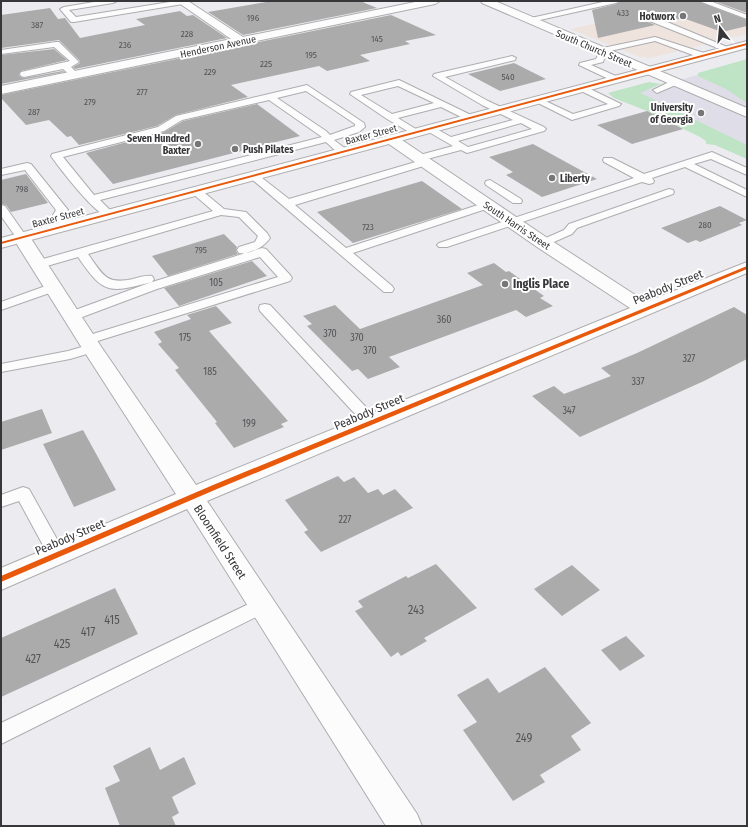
<svg xmlns="http://www.w3.org/2000/svg" width="748" height="827" viewBox="0 0 748 827" font-family="'Fira Sans Condensed',sans-serif">
<rect width="100%" height="100%" fill="#ececf0"/>
<path fill="#efe3de" d="M646 1H747V34L651 58 640 57 570 29 666 8Z"/>
<path fill="#dfdde8" d="M747 60V149L630 95Z"/>
<path fill="#bee3c5" d="M747 59V69L745 72 747 74V103L726 89 698 76V73Z
M649 82 661 84 640 93 747 145V159L715 145 706 144V141L700 137 647 111 614 98 608 93Z"/>
<path fill="#acabac" d="M272 1H360L377 8 243 35 208 12Z
M621 1H698L747 20V26L722 32 683 18 669 21 649 13 642 12 641 19 655 25 598 38 592 10 616 4Z
M714 1H747V13Z
M50 8 58 19 65 18 80 38 145 25 136 19 180 11 187 16 193 15 227 38 75 69 73 67 80 63V61L59 40 1 48V15Z
M391 15 436 35 405 41 410 44 360 55 370 61 327 71 319 66 231 85 248 97 176 115 157 126 79 145 71 136 67 137 49 120 26 125 1 98V95Z
M54 49 67 60 21 71 19 75 21 77 24 78 63 71 64 72 1 84V55Z
M514 63 546 79 500 91 468 74Z
M257 104 300 136 113 184 86 153 164 132 183 121Z
M647 111 683 129 632 144 597 125Z
M533 144 597 179 542 197 506 175 513 172 489 157Z
M26 174 48 203 11 212 6 205 1 204V180Z
M422 181 462 209 353 243 317 212Z
M720 206 747 220 739 223 742 225 700 242 696 240 688 243 661 228Z
M224 234 237 247 236 251 238 254 168 276 152 256Z
M252 261 267 276 179 306 164 288Z
M494 263 506 272 509 271 544 296 540 298 553 306 526 317 516 310 389 357 400 367 368 379 358 369 352 371 307 326 312 324 303 316 335 305 360 329 483 285 467 273Z
M216 306 232 323 209 331 288 421 281 424 284 427 234 448 215 423 217 422 175 370 179 368 158 344 162 342 154 332 191 319 187 315Z
M734 307 747 315V359L704 381 580 437 532 396 554 386 564 394 611 376 601 368 637 353Z
M42 409 52 433 1 450V422Z
M83 430 116 490 74 507 43 444Z
M338 476 344 482 354 477 368 493 378 489 383 495 395 489 413 508 321 552 304 532 308 530 285 500Z
M436 564 477 608 424 638 427 641 401 656 398 652 391 657 355 611 363 607 358 601 406 576 408 578Z
M572 565 600 590 562 616 534 589Z
M115 588 138 634 1 697V638Z
M626 636 645 656 620 671 601 650Z
M545 667 591 723 571 736 581 750 540 775 545 782 513 801 463 730 477 722 457 695 488 678 499 693Z
M150 747 160 770 184 757 196 784 172 797 179 813 172 817 176 826H120L105 788 120 781 113 766Z"/>
<g fill="none" stroke-linecap="round" stroke-linejoin="round">
<g stroke="#adadb0" stroke-width="2">
<path id="lane" d="M100 1H117L113 3 69 10 76 17 176 1 187 2 183 4 74 22H71L60 9 64 7Z
M607 1H620L616 3 531 22 527 20 531 18Z
M699 1H710L747 15V19Z
M642 14H648L732 49 731 51H725L642 18Z
M655 37 707 54 708 56 704 58H701L655 41 610 51 611 53 605 56 603 62 591 65 618 77 619 79 618 81 615 82 579 65 580 63 596 59 599 53 597 51 598 49Z
M56 42H59L79 62 71 67 77 73 76 75H70L63 69 24 77 21 76 20 74 21 72 70 61 54 47 1 54V50Z
M512 56 516 58 515 60 445 77 488 101 544 127 546 129 544 131 467 153 461 150 427 159 431 162 430 164 295 205 346 248 484 203H492L493 205 492 207 353 253 392 286 394 289 392 292H384L248 176 249 174H257L289 199 419 161 415 158 416 156 453 146 427 131 425 129 427 127H433L451 137 513 120 482 105 433 76 434 74ZM521 123 532 129 468 147 458 141Z
M675 79 679 82 678 84 657 93 653 90Z
M399 80 473 116 475 118 470 121 467 120 441 107 398 118 419 131 421 133 419 135 416 136 387 119 350 94 351 92ZM398 86 434 103 392 114 361 95Z
M307 85 364 123 365 127 359 132 334 140 347 150 348 152 347 154H339L326 142 100 200 114 214 108 217C95 214 60 169 51 156L52 154 158 127 176 116ZM306 91 355 124V126L330 135 326 131 277 98ZM269 100 322 137 94 195 63 157 164 131 182 120Z
M582 85 621 104 619 106 572 120 532 100 533 98H539L573 114 608 104 579 90 578 88 579 86Z
M712 152 747 168V175L711 159 694 164 747 190V197L685 167 652 178 654 181 653 183 649 184 642 182 447 247H439L437 245 439 243 634 178 604 162 603 160 604 158H612L644 174Z
M27 163 31 164 68 210 65 215 72 225 70 227H62L53 215 56 210 25 170 1 175V169Z
M490 180 521 199 522 201 521 203H513L486 185 485 183 486 181Z
M196 188 200 189 224 209 246 212 267 233 270 238C264 247 250 255 239 253L237 250 239 247 255 242 258 236 239 217 221 215 88 254C103 275 106 285 133 279 140 277 146 275 152 276L154 279 152 282C109 293 104 295 78 257L40 268 36 267 34 264 36 261 213 211 192 193 191 191 192 189Z
M669 189 673 190 674 192 673 194 577 228 572 234 547 245H539L537 243 539 241 564 230 569 224Z
M1 205 5 206 26 236 28 238 26 240H18L1 216Z
M262 248 266 249 290 275 292 278 290 281 88 344 83 343 81 340 83 337 278 277 260 257 157 289 77 319H67L65 316 67 313 149 283Z
M54 283 58 284 60 287 58 290 1 310V302Z
M265 304 270 305 377 419 380 423 377 427 372 428 367 427 260 311 259 308 260 305Z
M92 344 97 345 99 348 97 351 70 359 1 372V364L68 351Z
M23 487 29 489 63 550 66 555 63 560 57 562 51 560 19 501 1 507V495Z
M261 598 268 601 270 606 268 611 1 744V723Z"/>
</g>
<g stroke="#adadb0" stroke-width="2">
<path id="street" d="M176 1H188L243 37 420 1H440L435 4 1 94V86L231 39Z
M481 1H495L747 108V117L482 3Z
M391 135 396 136 549 239 646 302 747 262V273L207 501 417 814 422 826H386L187 509 1 590V568L176 494 82 348 13 238 16 234 22 233 28 234 102 348 196 485 630 308 537 247 386 142 384 139 386 136Z"/>
</g>
<g stroke="#adadb0" stroke-width="2">
<path id="secondary" d="M747 41V48L1 248V238Z"/>
</g>
<use href="#lane" fill="#fcfcfd" fill-rule="evenodd"/>
<use href="#street" fill="#fcfcfd" fill-rule="evenodd"/>
<use href="#secondary" fill="#fcfcfd" fill-rule="evenodd"/>
<g stroke="#fff" stroke-width="2">
<path id="cycleway" d="M747 43V45L1 244V242Z
M747 266V269L217 489 1 582V576L213 485Z"/>
</g>
<use href="#cycleway" fill="#e8590c" fill-rule="evenodd"/>
</g>
<g fill="#767679" stroke="#fff" stroke-width="1.5">
<circle cx="683" cy="16" r="4"/>
<circle cx="701" cy="113" r="4"/>
<circle cx="198" cy="144" r="4"/>
<circle cx="235" cy="149" r="4"/>
<circle cx="552" cy="178" r="4"/>
<circle cx="505" cy="284" r="4"/>
</g>
<g text-anchor="middle" stroke-width="4" stroke-linejoin="round" paint-order="stroke">
<g font-size="9" fill="#545356">
<text x="623" y="16">433</text>
<text x="253" y="21">196</text>
<text x="37" y="28">387</text>
<text x="187" y="37">228</text>
<text x="377" y="42">145</text>
<text x="125" y="48">236</text>
<text x="311" y="58">195</text>
<text x="266" y="67">225</text>
<text x="210" y="75">229</text>
<text x="508" y="80">540</text>
<text x="142" y="95">277</text>
<text x="90" y="105">279</text>
<text x="34" y="115">287</text>
<text x="22" y="192">798</text>
<text x="705" y="228">280</text>
<text x="368" y="230">723</text>
<text x="201" y="253">795</text>
</g>
<g font-size="10" font-weight="bold" fill="#373639" stroke="#fff" text-anchor="end">
<text x="675" y="20">Hotworx</text>
<text x="693" y="111">University<tspan x="693" dy="12">of Georgia</tspan></text>
<text x="190" y="142">Seven Hundred<tspan x="190" dy="12">Baxter</tspan></text>
<text x="243" y="153" text-anchor="start">Push Pilates</text>
<text x="560" y="182" text-anchor="start">Liberty</text>
</g>
<g font-size="10" fill="#373639" stroke="#fff">
<text transform="translate(218 46) rotate(-12)" y="4">Henderson Avenue</text>
<text transform="translate(594 48) rotate(23)" y="4">South Church Street</text>
<text transform="translate(371 134) rotate(-15)" y="4">Baxter Street</text>
<text transform="translate(58 217) rotate(-15)" y="4">Baxter Street</text>
<text transform="translate(517 225) rotate(34)" y="4">South Harris Street</text>
</g>
<g font-size="10" fill="#545356">
<text x="216" y="286">105</text>
<text x="444" y="323">360</text>
<text x="330" y="337">370</text>
<text x="185" y="341">175</text>
<text x="357" y="341">370</text>
<text x="370" y="354">370</text>
<text x="689" y="362">327</text>
<text x="210" y="375">185</text>
<text x="638" y="385">337</text>
<text x="569" y="414">347</text>
<text x="249" y="427">199</text>
<text x="345" y="523">227</text>
</g>
<g font-size="12" font-weight="bold" fill="#373639" stroke="#fff" text-anchor="start">
<text x="513" y="288">Inglis Place</text>
</g>
<g font-size="12" fill="#373639" stroke="#fff">
<text transform="translate(668 287) rotate(-22)" y="4">Peabody Street</text>
<text transform="translate(369 412) rotate(-23)" y="4">Peabody Street</text>
<text transform="translate(70 537) rotate(-23)" y="4">Peabody Street</text>
<text transform="translate(220 542) rotate(57)" y="4">Bloomfield Street</text>
</g>
<g font-size="12" fill="#545356">
<text x="416" y="614">243</text>
<text x="112" y="624">415</text>
<text x="88" y="636">417</text>
<text x="62" y="648">425</text>
<text x="33" y="663">427</text>
<text x="524" y="742">249</text>
</g>
</g>
<rect width="748" height="827" fill="none" stroke="#373639" stroke-width="4"/>
<g transform="translate(720 28) rotate(344)" stroke="#ffffff" stroke-width="3" paint-order="stroke">
<path d="M0-3L7 15L0 10L-7 15Z" fill="#373639"/>
<text y="-6" font-size="11" font-weight="bold" text-anchor="middle" fill="#373639">N</text>
</g>
</svg>
